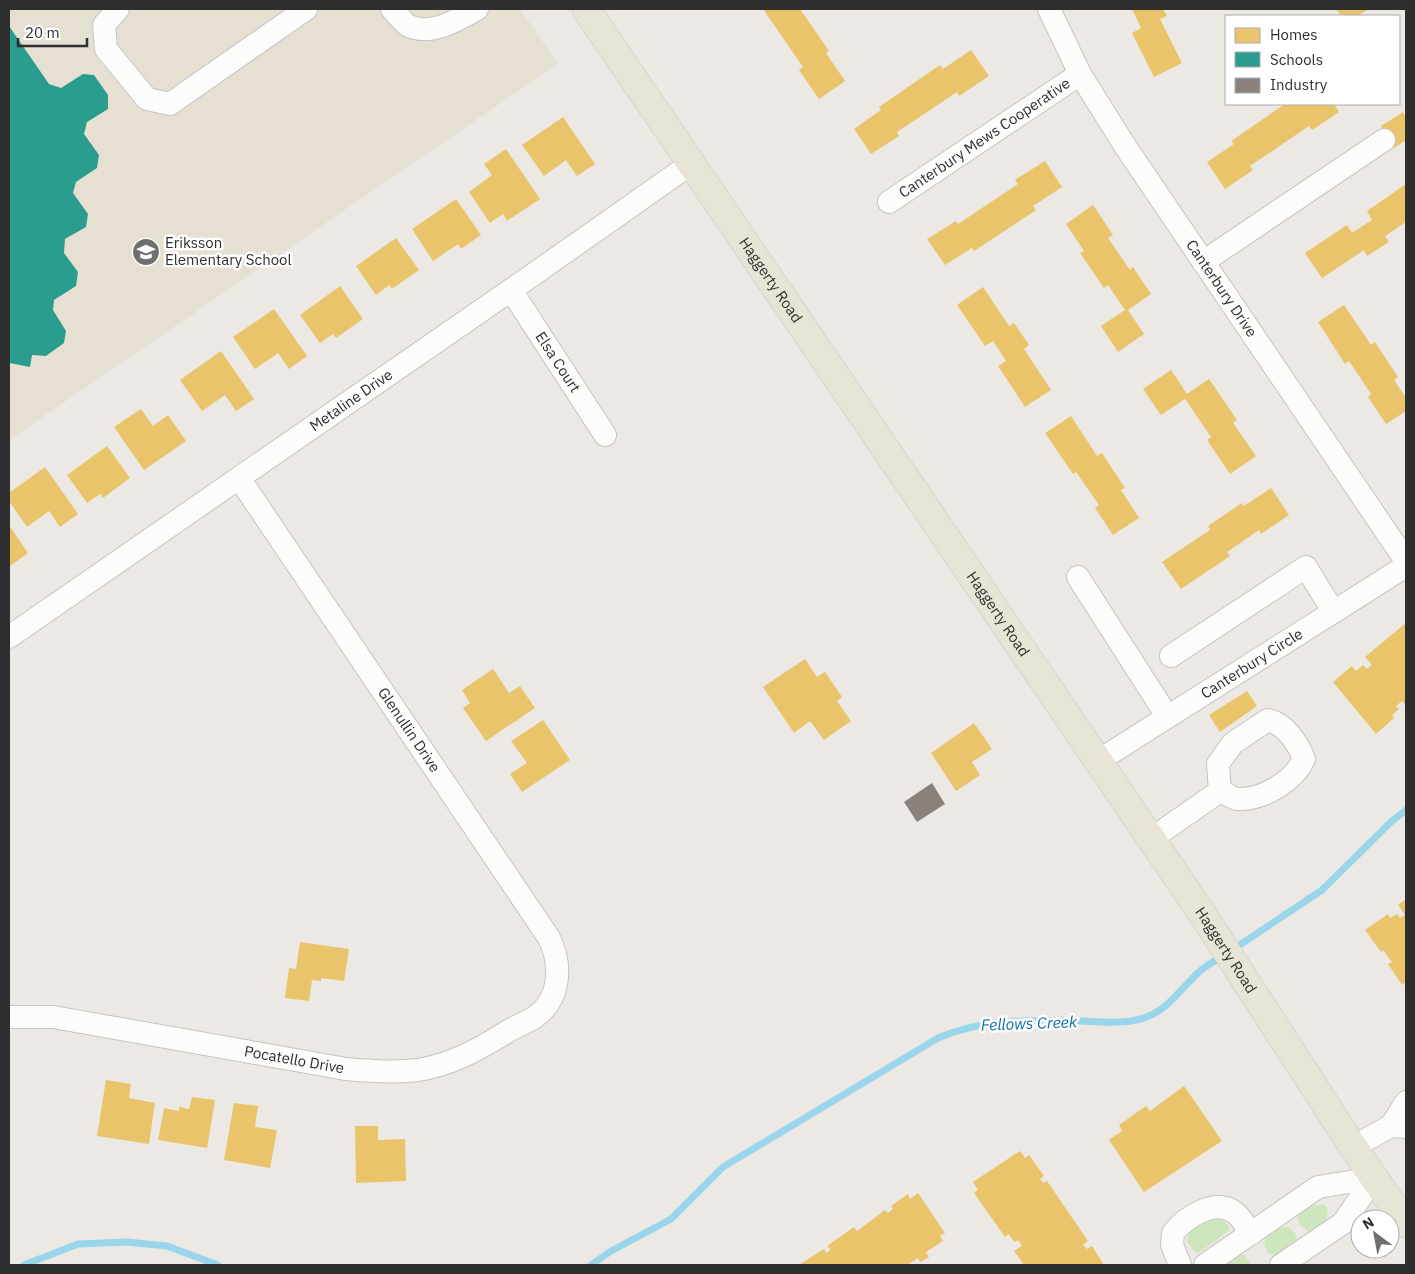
<svg xmlns="http://www.w3.org/2000/svg" width="1415" height="1274" viewBox="0 0 1415 1274" font-family="'IBM Plex Sans',sans-serif">
<rect width="100%" height="100%" fill="#ece8e4"/>
<path fill="#e6e0d3" d="M9 9H520L558 64 9 440Z"/>
<path fill="#cee6be" d="M1323 1204 1328 1209 1326 1222 1309 1232 1299 1224 1298 1216 1307 1207Z
M1218 1218 1228 1224 1230 1230 1197 1254 1187 1242 1190 1227 1206 1219Z
M1279 1227H1289L1295 1233 1297 1240 1287 1249 1275 1255 1268 1253 1264 1245 1266 1236Z
M1240 1254 1245 1256 1251 1265H1215Z"/>
<path fill="#e9c46a" d="M763 9H800L829 51 826 53 845 81 819 99 799 70 803 67Z
M1132 9H1163L1167 16 1160 19 1182 63 1154 77 1132 33 1141 28Z
M1336 9H1369L1357 16H1341Z
M971 50 989 76 959 96 957 92 897 132 899 136 871 154 854 129 881 110 879 107 940 65 943 69Z
M1285 104H1334L1339 112 1312 130 1309 126 1250 166 1253 170 1225 189 1207 162 1234 144 1231 141Z
M1403 112 1406 118V140L1394 148 1381 126Z
M563 117 595 164 577 176 566 160 544 176 522 145Z
M506 149 540 199 507 221 503 214 490 223 469 192 492 175 484 164Z
M1045 161 1062 187 1033 206 1036 210 974 251 972 248 945 265 927 239 956 221 958 224 1018 184 1015 180Z
M1406 184V222L1385 236 1389 242 1367 256 1364 250 1322 278 1305 253 1347 225 1352 233 1372 220 1367 211Z
M456 199 481 235 461 249 458 244 433 261 412 229Z
M1093 205 1113 235 1108 238 1130 270 1133 267 1151 294 1128 310 1144 334 1118 352 1101 326 1125 310 1108 285 1104 288 1080 253 1084 251 1066 224Z
M396 238 419 270 392 289 389 285 376 295 356 266Z
M340 286 363 319 336 338 333 334 320 343 300 315Z
M983 287 1009 326 1014 323 1029 345 1024 349 1051 390 1025 407 998 366 1006 361 993 341 985 346 957 305Z
M1344 305 1371 345 1375 342 1398 377 1394 380 1406 398V411L1386 424 1368 397 1371 394 1349 361 1345 364 1318 322Z
M274 309 307 356 289 369 278 353 255 369 233 337Z
M221 351 254 399 236 411 225 395 202 411 180 380Z
M1171 370 1187 394 1209 379 1237 420 1233 423 1256 456 1230 474 1207 440 1211 437 1185 399 1161 415 1143 389Z
M141 409 153 426 168 415 186 441 144 470 114 427Z
M1071 416 1097 456 1102 453 1125 488 1121 490 1139 518 1113 535 1095 508 1099 505 1076 472 1073 474 1045 433Z
M107 446 130 478 103 498 100 494 87 503 67 475Z
M45 467 78 514 60 527 49 511 27 527 9 501V493Z
M1271 488 1289 515 1261 534 1259 530 1227 552 1230 556 1181 589 1162 562 1210 530 1208 526 1242 503 1244 506Z
M9 525 28 553 10 566 9 564Z
M1406 623V706L1402 701 1396 706 1399 709 1392 715 1394 718 1376 734 1333 682 1352 666 1356 671 1363 665 1367 669 1372 665 1365 657Z
M805 659 817 677 825 672 842 697 837 701 851 721 824 740 810 721 794 733 763 687Z
M493 669 509 693 520 686 535 708 486 741 463 708 470 703 462 690Z
M1247 691 1257 706 1220 732 1209 715Z
M543 720 570 760 522 792 510 774 527 763 511 741Z
M974 723 992 749 972 762 980 775 956 791 931 753Z
M1406 899V982L1402 985 1388 964 1392 962 1383 950 1381 952 1365 930 1388 914 1390 918 1397 914 1400 918 1405 915 1398 905Z
M300 942 349 949 344 981 321 978V981L312 980 309 1001 285 998 289 968 296 969Z
M106 1080 131 1084 129 1098 155 1103 149 1144 97 1136Z
M1184 1086 1222 1141 1144 1192 1109 1140 1122 1131 1119 1125 1146 1106 1150 1111Z
M192 1097 215 1100 207 1148 158 1140 164 1108 179 1111V1107L189 1109Z
M234 1103 258 1106 255 1127 277 1130 270 1168 224 1160Z
M355 1126H378V1140L405 1139 406 1181 356 1183Z
M1020 1151 1025 1158 1029 1155 1044 1176 1040 1179 1043 1183 1047 1181 1088 1241 1083 1245 1087 1249 1092 1246 1104 1265H1024L1014 1251 1022 1246 1018 1240 1014 1242 1009 1234 1005 1237 974 1193 978 1190 973 1182Z
M918 1193 945 1233 940 1236 943 1241 926 1252 929 1257 920 1262 918 1258 907 1265H799L824 1249 826 1253 831 1250 827 1246 854 1227 857 1231 885 1210 888 1213 893 1209 891 1206 908 1194 910 1199Z"/>
<path fill="#2a9d8f" d="M9 26 49 84 61 88 83 74 94 75 108 95V109L87 122 84 134 99 155 97 168 76 182 73 193 88 214 86 227 65 239 64 253 78 272 76 286 54 300 53 310 66 331 64 343 46 356 32 355 30 367 9 363Z"/>
<path fill="#8a817c" d="M932 783 945 804 917 822 904 802Z"/>
<g fill="none" stroke-linecap="round" stroke-linejoin="round">
<path stroke="#99d6ec" stroke-width="7" d="M1232 950 1322 890 1392 821 1406 810
M24 1265 78 1244 127 1242 167 1246 218 1265
M591 1265 611 1251 671 1219 723 1167 938 1038C984 1018 1031 1020 1081 1021 1102 1022 1129 1025 1149 1016 1169 1008 1184 985 1200 971 1207 965 1215 961 1223 956"/>
<g stroke="#c5c4c5" stroke-width="24">
<g id="minor">
<path d="M118 9 104 25 106 49 147 99 170 104 306 9"/>
<path d="M392 9C397 14 403 23 409 26 431 36 458 20 477 9"/>
<path id="s1" d="M1049 9 1080 74 1125 146 1406 561"/>
<path id="s2" d="M889 202 1080 74"/>
<path d="M1203 262 1384 140"/>
<path id="s3" d="M511 290 605 435"/>
<path d="M1078 577 1167 716"/>
<path id="s4" d="M9 637 534 274 692 163"/>
<path d="M1171 656 1306 567 1333 611"/>
<path id="s5" d="M1098 761 1406 566"/>
<path d="M1151 839 1220 791 1218 764 1233 743 1268 720C1285 724 1298 743 1304 759 1294 781 1263 800 1238 799 1233 799 1226 793 1220 791"/>
<path id="s6" d="M9 1017H53L346 1069C370 1071 394 1073 418 1070 450 1065 478 1050 505 1033 514 1027 526 1023 535 1017 561 999 562 964 549 938L239 478"/>
<path d="M1391 1126 1406 1102"/>
<path d="M1353 1147 1391 1126 1406 1127"/>
<path d="M1180 1265 1172 1245 1173 1233C1185 1218 1214 1198 1234 1212 1241 1216 1246 1227 1251 1234"/>
<path d="M1205 1265 1318 1187 1374 1178"/>
<path d="M1281 1265 1343 1223 1374 1178"/>
</g>
</g>
<g stroke="#c6c5c4" stroke-width="29">
<g id="major">
<path id="s7" d="M586 9 1205 918 1353 1147 1406 1224"/>
</g>
</g>
<use href="#minor" stroke="#fcfcfb" stroke-width="22"/>
<use href="#major" stroke="#e8e4d6" stroke-width="28"/>
</g>
<defs>
<g id="school-disc" transform="scale(1.4375)"><circle r="9.5" fill="#706f6e" stroke="#fff"/><path d="M0-5L7-2L0 1L-7-2ZM-4 1L0 2.5L4 1V4Q0 6-4 4Z" fill="#fff"/></g>
</defs>
<g fill-rule="evenodd">
<use href="#school-disc" x="146" y="252"/>
</g>
<g text-anchor="middle" stroke-width="5" stroke-linejoin="round" paint-order="stroke">
<g font-size="15" fill="#2e2e2e" stroke="#fff">
<text dy="5" stroke="none"><textPath href="#s2" startOffset="115">Canterbury Mews Cooperative</textPath></text>
<text dy="5" stroke="none"><textPath href="#s7" startOffset="328">Haggerty Road</textPath></text>
<text dy="5" stroke="none"><textPath href="#s1" startOffset="329">Canterbury Drive</textPath></text>
<text dy="5" stroke="none"><textPath href="#s3" startOffset="86">Elsa Court</textPath></text>
<text dy="5" stroke="none"><textPath href="#s4" startOffset="416">Metaline Drive</textPath></text>
<text dy="5" stroke="none"><textPath href="#s7" startOffset="732">Haggerty Road</textPath></text>
<text dy="5" stroke="none"><textPath href="#s5" startOffset="182">Canterbury Circle</textPath></text>
<text transform="translate(409 730) rotate(56)" y="5">Glenullin Drive</text>
<text dy="5" stroke="none"><textPath href="#s7" startOffset="1138">Haggerty Road</textPath></text>
<text dy="5" stroke="none"><textPath href="#s6" startOffset="289">Pocatello Drive</textPath></text>
</g>
<g font-size="15" fill="#2e2e2e" stroke="#fff" text-anchor="start">
<text x="165" y="248">Eriksson<tspan x="165" dy="17">Elementary School</tspan></text>
</g>
<g font-size="16" font-style="italic" fill="#0d6fa3" stroke="#fff">
<text transform="translate(1029 1023) rotate(-2)" y="6">Fellows Creek</text>
</g>
</g>
<rect width="1415" height="1274" fill="none" stroke="#2e2e2e" stroke-width="20"/>
<rect x="1225" y="15" width="175" height="90" fill="#ffffff" stroke="#ababab"/>
<rect x="1235" y="28" width="25" height="15" fill="#e9c46a" stroke="#ababab"/>
<text x="1270" y="40" font-size="15" fill="#2e2e2e">Homes</text>
<rect x="1235" y="52" width="25" height="15" fill="#2a9d8f" stroke="#ababab"/>
<text x="1270" y="65" font-size="15" fill="#2e2e2e">Schools</text>
<rect x="1235" y="78" width="25" height="15" fill="#8a817c" stroke="#ababab"/>
<text x="1270" y="90" font-size="15" fill="#2e2e2e">Industry</text>
<g transform="translate(1375 1234) rotate(328)"><circle r="24" fill="#ffffff" stroke="#ababab"/>
<path d="M0-4L9 19L0 12L-9 19Z" fill="#706f6e"/>
<text y="-8" font-size="14" font-weight="bold" text-anchor="middle" fill="#2e2e2e">N</text>
</g>
<path d="M18 38v8h69v-8" fill="none" stroke="#2e2e2e" stroke-width="2.5"/>
<text x="25" y="38" font-size="15" fill="#2e2e2e" stroke="#ffffff" stroke-width="4" paint-order="stroke">20 m</text>
</svg>
